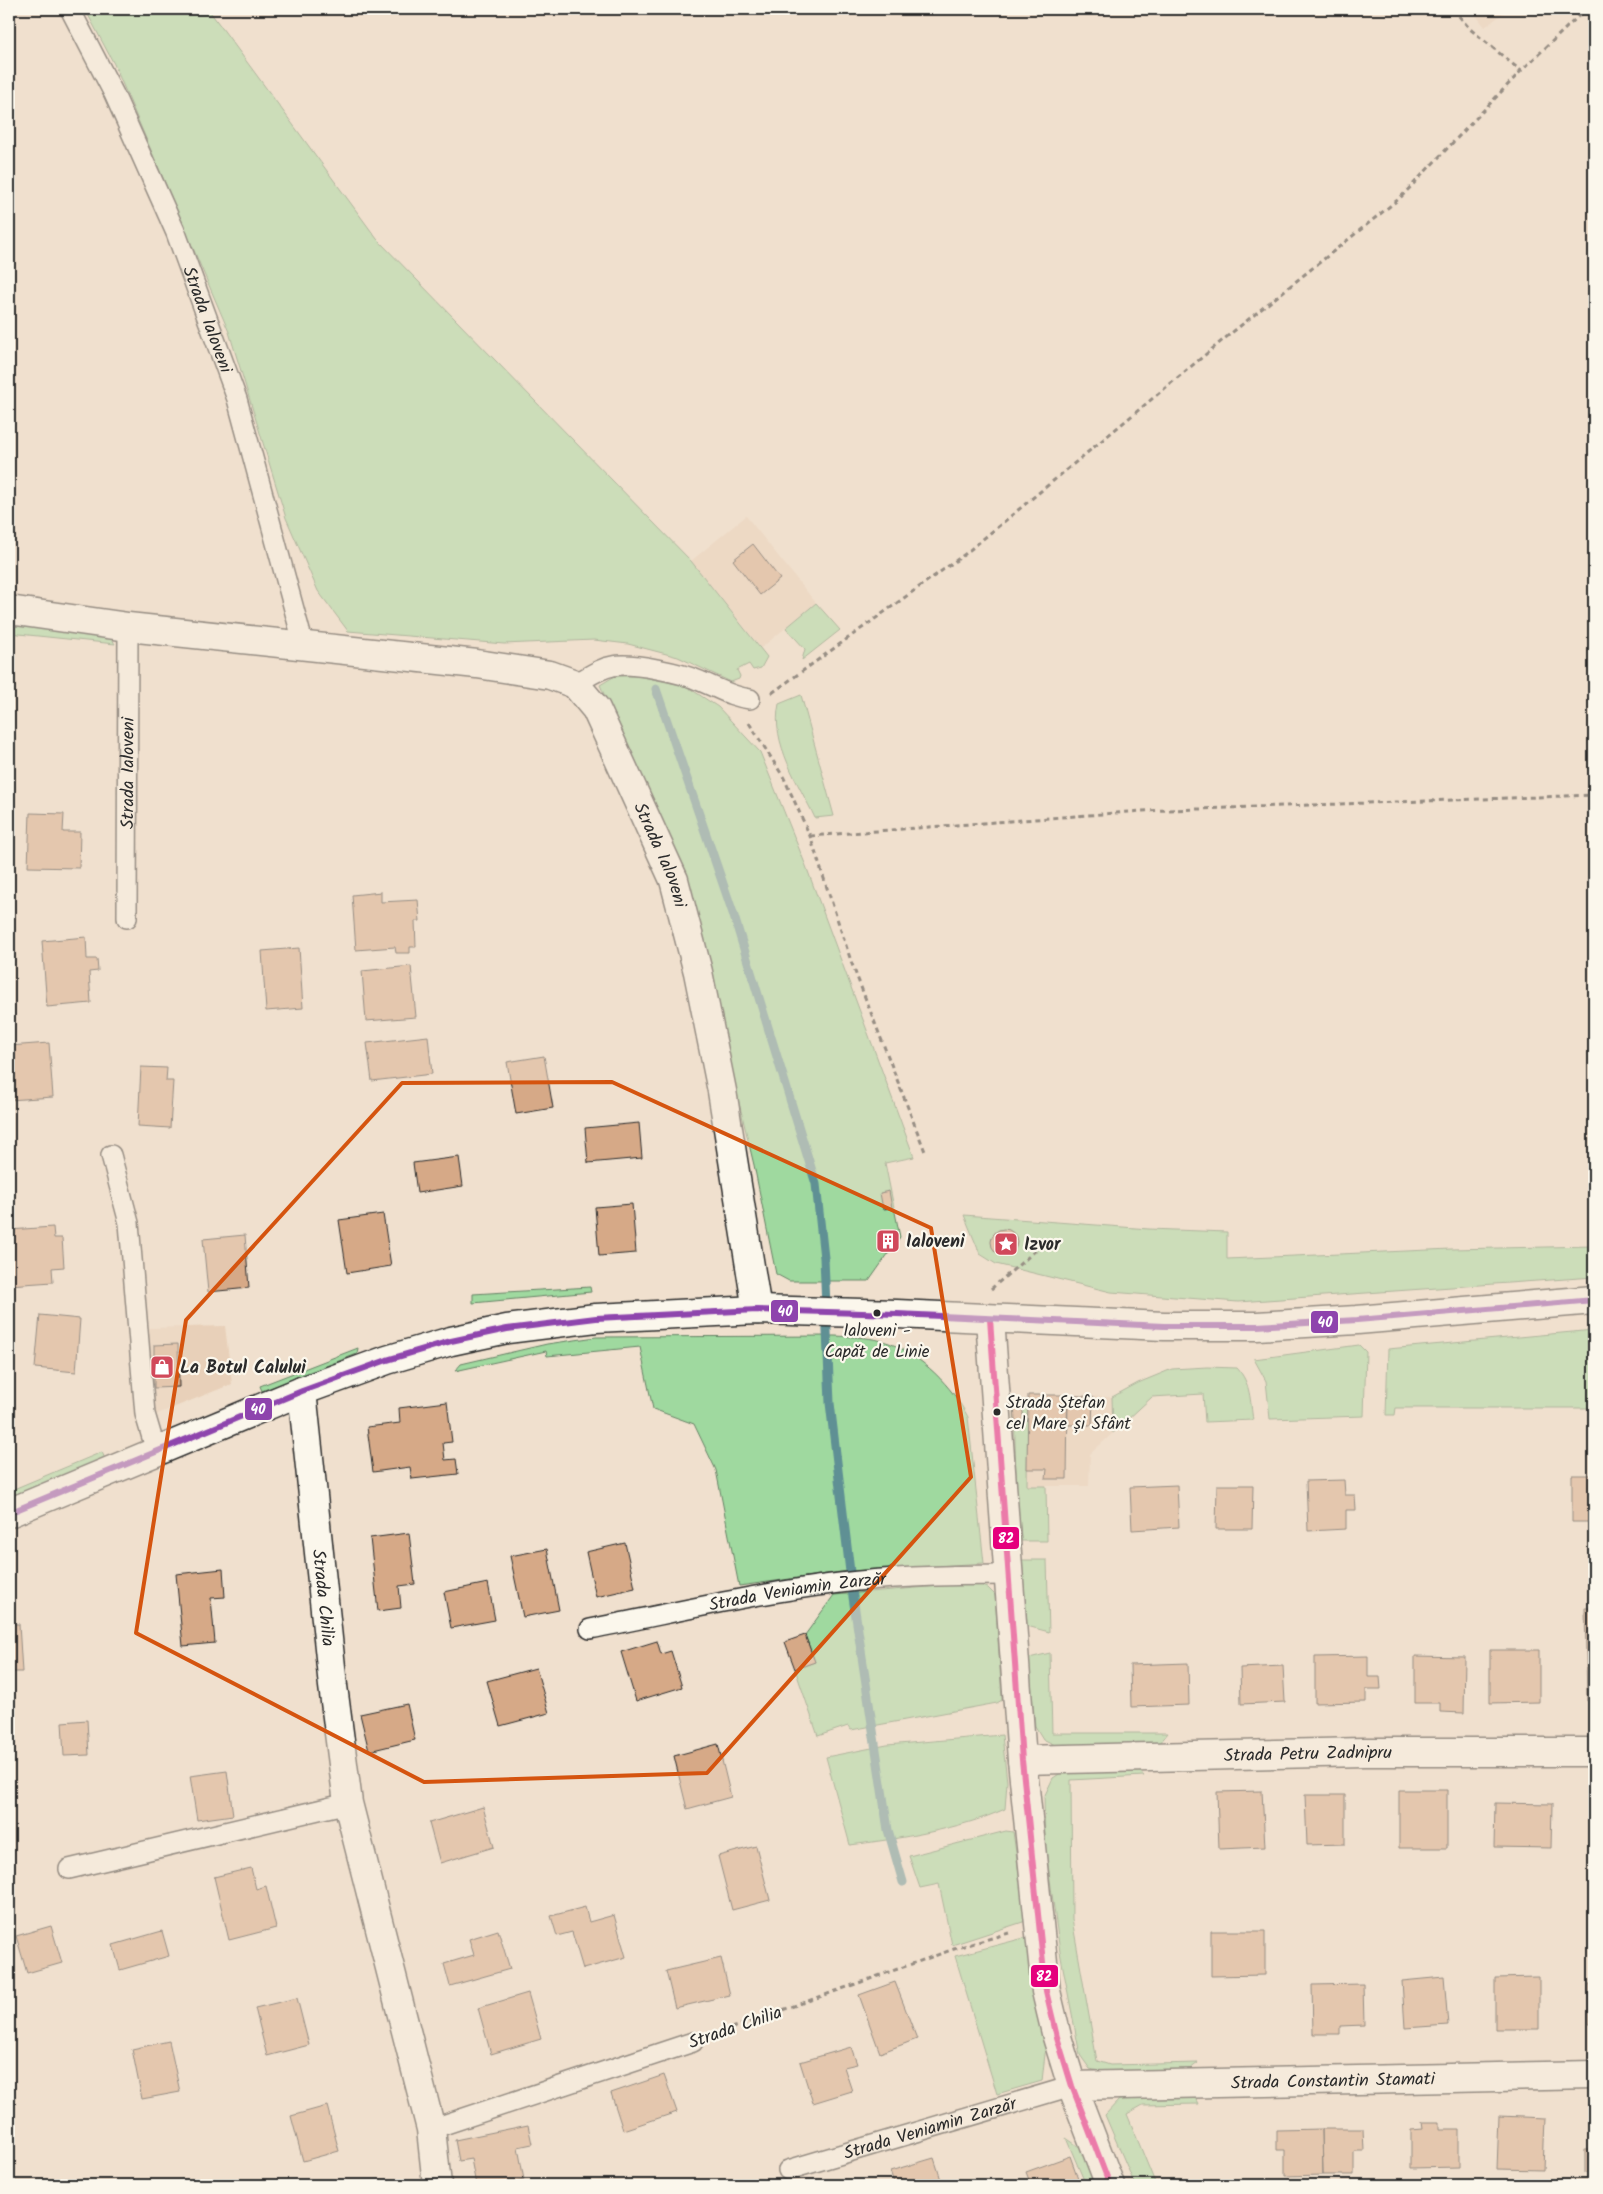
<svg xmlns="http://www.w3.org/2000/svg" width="1603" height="2194" viewBox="0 0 1603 2194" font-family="Kalam,sans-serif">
<rect width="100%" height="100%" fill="#f0e0ce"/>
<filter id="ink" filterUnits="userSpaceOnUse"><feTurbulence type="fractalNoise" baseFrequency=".02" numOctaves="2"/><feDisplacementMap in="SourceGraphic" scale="10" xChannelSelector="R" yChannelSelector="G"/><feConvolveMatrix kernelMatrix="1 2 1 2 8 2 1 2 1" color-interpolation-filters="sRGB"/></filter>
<g filter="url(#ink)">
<path fill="#e8d0b9" d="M1471 9H1509L1485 27Z
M746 516 816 603 761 648 691 561Z
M225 1326 232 1384 155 1415 151 1399 148 1328Z
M1028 1395 1112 1397 1113 1433 1090 1454 1089 1486H1027Z"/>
<path fill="#9fd99f" stroke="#658265" d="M85 9H208L377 239 691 561 767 657 761 668 753 670 749 664 737 670 740 676 739 679 731 682 678 657 628 644 594 640 504 644 348 631 318 591 286 518 229 332 114 64Z
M816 603 840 630 802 660 805 649 786 628Z
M9 622 110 636 115 644 9 633Z
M615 676H638L686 686 718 707 760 752 806 866 914 1157 885 1163 900 1237 869 1281H789L776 1274 754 1165 685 878 600 685Z
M801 695 834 816 815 818C799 784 770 743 779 704Z
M964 1215 1149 1229 1227 1232V1259L1451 1249 1594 1246V1277L1238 1302 1111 1292 996 1264 980 1254Z
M590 1287 591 1292 473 1303V1294Z
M1594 1330V1408H1396L1395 1415H1386L1388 1349Z
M835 1336C853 1337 872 1337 889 1343 922 1356 952 1386 968 1417L984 1563 841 1572 739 1586 716 1470 694 1424 653 1409 640 1347 547 1356 546 1351 455 1371 461 1364 547 1344 596 1337Z
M1359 1345 1366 1352 1364 1416 1270 1419 1266 1381 1254 1359Z
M358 1348 357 1354 262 1391 260 1386Z
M1207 1367 1237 1368C1251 1383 1250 1401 1253 1420L1205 1422 1203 1394 1152 1397 1113 1433 1112 1397 1138 1383 1172 1369Z
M1014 1402H1028L1027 1486H1046L1047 1541H1021L1016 1482Z
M102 1452 105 1459 9 1499V1491Z
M1022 1560H1047L1049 1632 1027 1626Z
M975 1583 988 1588 995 1595 1002 1700 997 1703 851 1730 848 1726 818 1736 795 1669 815 1662 805 1635 834 1595Z
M1050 1653 1052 1733H1168L1156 1748 1057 1746 1043 1739 1035 1726 1029 1658Z
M1002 1735 1007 1782 1005 1809C961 1829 898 1839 850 1845L826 1757 887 1745Z
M1137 1768 1144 1776 1071 1780 1072 1919 1097 2061 1110 2065 1198 2063 1183 2074 1117 2075 1090 2069 1080 2055 1060 1952 1045 1843 1044 1797 1053 1778 1064 1771Z
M1006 1831 1013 1832 1026 1921 952 1945 939 1884 920 1888 909 1856Z
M1028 1937 1046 2045 1042 2081 997 2094 955 1956Z
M1194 2095 1198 2104 1143 2105 1127 2114 1156 2185H1135L1105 2115 1119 2100Z
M1066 2138 1081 2148 1098 2185H1086Z"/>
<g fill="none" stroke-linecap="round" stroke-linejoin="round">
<path stroke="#5f9094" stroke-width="9" d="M656 689 733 913 816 1184 824 1258 830 1403 853 1597 888 1830 903 1882"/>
</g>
<path fill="#d6a987" stroke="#2b2b2b" d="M753 544 780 579 760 595 733 560Z
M30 813 64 814 63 832H80L79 868 28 867Z
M381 892V902L418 900 420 921H415L416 947H410V953H396L395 947 356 950 352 895Z
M86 937 87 959H97L98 971 89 972 91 1003 47 1007 42 941Z
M299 948 303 1008 266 1011 262 951Z
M411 966 416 1017 366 1021 362 971Z
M428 1036 432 1074 372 1081 367 1043Z
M49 1043 53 1097 9 1100V1046Z
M544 1056 553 1108 516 1114 507 1062Z
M141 1067 167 1068 166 1081H173L170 1128 138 1126Z
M639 1123 642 1158 588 1163 585 1128Z
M459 1157 463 1186 417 1193 413 1163Z
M889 1191 892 1208 883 1209 880 1193Z
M632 1204 636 1253 599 1256 595 1207Z
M383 1214 391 1266 347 1273 339 1220Z
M53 1227 54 1238H62L64 1267 52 1268 53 1282 9 1285V1230Z
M991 1242a13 13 0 1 1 26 0a13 13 0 1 1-26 0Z
M894 1230 898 1233 882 1253 878 1250Z
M245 1235 249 1288 208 1292 203 1239Z
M40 1315 80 1319 76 1372 35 1368Z
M178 1344 179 1387 154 1388V1345Z
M1028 1395H1068L1067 1479H1046L1047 1469H1027Z
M1068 1395 1093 1397 1092 1425H1067Z
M447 1402 452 1442 443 1443 445 1460 456 1459 458 1474 412 1479 410 1467 373 1472 367 1427 400 1423 399 1408Z
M1014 1402H1023V1421H1015Z
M1572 1475H1594V1522H1572Z
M1344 1480 1345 1495H1355L1356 1510H1346V1529L1308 1531 1306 1481Z
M1177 1485 1179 1527 1132 1530 1130 1487Z
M1217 1485H1253L1252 1529H1216Z
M409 1533 415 1584 399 1586 401 1608 378 1611 370 1538Z
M625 1543 635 1588 596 1597 586 1552Z
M547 1549 559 1610 523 1617 510 1556Z
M223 1569 225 1597 211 1598 215 1643 183 1646 176 1574Z
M488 1583 495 1620 451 1628 444 1592Z
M1585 1608H1594V1700L1587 1701Z
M9 1624H19L22 1672H9Z
M805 1635 815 1662 795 1669 785 1642Z
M657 1641 661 1654 671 1651 682 1687 636 1701 621 1652Z
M1490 1650H1539V1702L1490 1703Z
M1368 1656V1677H1380L1381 1689H1366V1702L1315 1703V1657Z
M1415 1656 1465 1657 1464 1713 1440 1712V1703H1415Z
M1188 1663 1189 1705 1131 1707 1130 1665Z
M1283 1666 1285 1702 1241 1704 1240 1668Z
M536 1668 549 1713 500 1726 487 1681Z
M407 1704 415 1740 369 1751 360 1714Z
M87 1720 89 1755 64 1756 62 1722Z
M718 1744 731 1797 687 1809 674 1756Z
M227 1771 233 1815 197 1820 190 1776Z
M1399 1790H1447V1848H1399Z
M1262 1791 1265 1847 1219 1849 1217 1792Z
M1305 1795H1345V1844L1307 1845Z
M1495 1803 1552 1804 1551 1848 1494 1847Z
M1593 1804H1594V1853H1592Z
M483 1807 494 1847 440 1863 429 1823Z
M756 1846 770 1900 732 1910 718 1856Z
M251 1868 256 1889 266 1886 276 1928 229 1940 214 1877Z
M585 1907 589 1922 614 1915 626 1957 583 1969 572 1932 557 1936 551 1916Z
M51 1926 62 1963 27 1973 16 1936Z
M498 1930 510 1969 450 1986 444 1964 474 1955 469 1939Z
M162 1931 169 1956 120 1970 113 1945Z
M1211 1931H1265V1975L1211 1976Z
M721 1958 730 1995 675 2008 666 1971Z
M1444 1977 1448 2025 1405 2028 1402 1981Z
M1539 1977V2029H1495V1978Z
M895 1982 917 2039 880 2053 859 1995Z
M1363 1984 1364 2025 1340 2026V2034H1313L1312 1985Z
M1589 1984H1594V2024H1589Z
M528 1993 541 2039 491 2054 478 2008Z
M297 1998 309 2045 267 2056 255 2008Z
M169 2041 180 2092 142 2099 132 2049Z
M851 2047 857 2064 844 2067 852 2091 813 2103 800 2062Z
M664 2075 677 2112 623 2130 611 2093Z
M327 2106 339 2151 303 2161 291 2116Z
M1499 2116 1545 2118 1543 2170 1497 2169Z
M1422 2122H1440V2130H1459V2167L1411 2168V2130L1423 2129Z
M528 2125 532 2144 518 2147 524 2180 496 2185H476L471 2159 459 2161 455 2140Z
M1322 2129 1323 2175 1285 2176V2150H1277V2130Z
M1322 2129H1363L1364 2151H1354V2175H1323Z
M1585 2150H1594V2173H1585Z
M1070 2156 1079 2181 1067 2185H1031L1026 2172Z
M934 2158 942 2183 952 2180 953 2185H895L890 2171Z"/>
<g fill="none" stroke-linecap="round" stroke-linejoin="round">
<g stroke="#2b2b2b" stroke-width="22">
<g id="lane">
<path id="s1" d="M70 9 114 94 176 233 237 399 304 646"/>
<path d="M575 684C588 677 599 668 613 666 632 662 682 673 700 681 718 688 731 697 750 699"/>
<path id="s2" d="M127 918 128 627"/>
<path d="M111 1155 129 1223 145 1414 156 1451"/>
<path id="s3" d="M590 1629C673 1613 756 1593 840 1583 896 1576 951 1575 1007 1575"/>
<path d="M69 1869 348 1803"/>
<path d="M431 2129 693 2042"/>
<path id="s4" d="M788 2170 1072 2086"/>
</g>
</g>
<g stroke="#2b2b2b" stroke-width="31">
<g id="street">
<path id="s5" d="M9 610 128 627 477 664 550 675 575 684 596 709 674 880 698 972 722 1091 757 1310"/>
<path d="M990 1319 1022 1760 1046 1991 1057 2037 1072 2086 1110 2185"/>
<path id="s6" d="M302 1391 333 1686 348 1803 431 2129 437 2185"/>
<path id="s7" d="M1022 1760 1363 1752H1594"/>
<path id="s8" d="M1072 2086 1594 2075"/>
</g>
</g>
<g stroke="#2b2b2b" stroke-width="31">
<path id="secondary" d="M9 1513 302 1391 387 1360 451 1341 507 1329 596 1318 757 1310 897 1314 1164 1326H1257L1357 1320 1594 1300"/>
</g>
<path stroke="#2b2b2b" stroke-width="3" stroke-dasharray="5 4" stroke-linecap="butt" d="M1453 9 1470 29 1521 71
M772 693 965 554 1229 335 1400 198 1521 71 1586 9
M749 723 784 778 810 836 852 964 926 1154
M810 836 1142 811 1594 795
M991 1289 1042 1245
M715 2034 954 1949 1009 1933"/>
<use href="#lane" stroke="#fbf7ec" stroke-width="19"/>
<use href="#street" stroke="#fbf7ec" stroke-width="28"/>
<use href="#secondary" stroke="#fbf7ec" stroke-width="28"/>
<g stroke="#fbf7ec" stroke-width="10">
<path id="bus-1" d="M990 1319 1022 1760 1046 1991 1057 2037 1072 2086 1110 2185"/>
</g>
<g stroke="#fbf7ec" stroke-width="10">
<path id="bus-2" d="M9 1513 302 1391 387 1360 451 1341 507 1329 596 1318 757 1310 897 1314 1164 1326H1257L1357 1320 1594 1300"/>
</g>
<use href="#bus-1" stroke="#e5007d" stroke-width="6"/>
<use href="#bus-2" stroke="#8e44ad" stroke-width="6"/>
</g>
</g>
<path d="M0 0H1603V2194H0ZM612 1082 931 1228 971 1477 707 1773 424 1782 136 1633 186 1320 402 1083Z" fill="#f0e0ce" fill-opacity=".55" fill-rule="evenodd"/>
<path fill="none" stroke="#d5540f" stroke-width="4" stroke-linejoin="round" d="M612 1082 931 1228 971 1477 707 1773 424 1782 136 1633 186 1320 402 1083Z"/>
<defs>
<g id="building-square" transform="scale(1.25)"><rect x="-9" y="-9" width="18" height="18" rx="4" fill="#d1495b" stroke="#fbf7ec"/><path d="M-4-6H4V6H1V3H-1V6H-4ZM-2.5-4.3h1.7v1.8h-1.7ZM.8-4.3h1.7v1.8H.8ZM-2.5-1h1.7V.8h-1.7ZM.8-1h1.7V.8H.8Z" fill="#fff"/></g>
<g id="sight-square" transform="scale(1.25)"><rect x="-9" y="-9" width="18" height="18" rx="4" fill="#d1495b" stroke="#fbf7ec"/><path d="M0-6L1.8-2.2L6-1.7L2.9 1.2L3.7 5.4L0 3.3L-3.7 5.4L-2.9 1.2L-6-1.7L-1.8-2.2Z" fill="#fff"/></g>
<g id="shop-square" transform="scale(1.25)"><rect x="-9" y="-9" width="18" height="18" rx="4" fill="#d1495b" stroke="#fbf7ec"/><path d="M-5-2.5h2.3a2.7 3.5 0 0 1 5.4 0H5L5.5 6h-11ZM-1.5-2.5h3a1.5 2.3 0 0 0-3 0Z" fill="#fff"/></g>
</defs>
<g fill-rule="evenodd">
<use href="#building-square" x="888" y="1241"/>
<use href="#sight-square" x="1006" y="1244"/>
<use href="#shop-square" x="162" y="1367"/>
</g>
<g fill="#2b2b2b" stroke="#fbf7ec" stroke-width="2">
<circle cx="877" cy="1313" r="4.5"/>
<circle cx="997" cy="1412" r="4.5"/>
</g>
<g text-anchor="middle" stroke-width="4.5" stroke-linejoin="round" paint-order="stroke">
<g font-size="17" fill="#2b2b2b" stroke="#fbf7ec">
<text x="877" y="1336">Ialoveni -<tspan x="877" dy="21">Capăt de Linie</tspan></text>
<text x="1006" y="1408" text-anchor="start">Strada Ștefan<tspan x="1006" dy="21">cel Mare și Sfânt</tspan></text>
</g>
<g font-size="18" fill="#2b2b2b" stroke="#fbf7ec">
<text dy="6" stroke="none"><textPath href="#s1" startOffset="340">Strada Ialoveni</textPath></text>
<text dy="6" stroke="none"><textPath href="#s2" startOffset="145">Strada Ialoveni</textPath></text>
<text dy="6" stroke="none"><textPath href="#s5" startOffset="764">Strada Ialoveni</textPath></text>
<text dy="6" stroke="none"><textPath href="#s3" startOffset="211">Strada Veniamin Zarzăr</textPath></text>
<text dy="6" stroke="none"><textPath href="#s6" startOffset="208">Strada Chilia</textPath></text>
<text dy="6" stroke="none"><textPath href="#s7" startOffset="286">Strada Petru Zadnipru</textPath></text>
<text transform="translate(735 2027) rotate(-19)" y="6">Strada Chilia</text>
<text dy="6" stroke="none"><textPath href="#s8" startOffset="261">Strada Constantin Stamati</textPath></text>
<text dy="6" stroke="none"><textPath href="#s4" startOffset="148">Strada Veniamin Zarzăr</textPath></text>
</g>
<g font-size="18" font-weight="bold" fill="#2b2b2b" stroke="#fbf7ec" text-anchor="start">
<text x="906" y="1247">Ialoveni</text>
<text x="1024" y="1250">Izvor</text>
<text x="180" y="1373">La Botul Calului</text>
</g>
</g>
<g stroke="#fbf7ec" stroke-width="2">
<rect x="770" y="1299" width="29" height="24" rx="5" fill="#8e44ad"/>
<rect x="1310" y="1310" width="29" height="24" rx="5" fill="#8e44ad"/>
<rect x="244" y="1397" width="29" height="24" rx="5" fill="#8e44ad"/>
<rect x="992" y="1526" width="28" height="24" rx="5" fill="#e5007d"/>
<rect x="1030" y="1964" width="29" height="24" rx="5" fill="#e5007d"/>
</g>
<g font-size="14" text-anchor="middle" font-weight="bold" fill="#fff">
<text x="785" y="1316">40</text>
<text x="1325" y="1327">40</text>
<text x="258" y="1414">40</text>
<text x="1006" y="1543">82</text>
<text x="1044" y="1981">82</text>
</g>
<rect width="1603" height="2194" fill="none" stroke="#fbf7ec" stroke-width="30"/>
<rect x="15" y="15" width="1573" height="2164" fill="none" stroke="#2b2b2b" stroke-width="2" filter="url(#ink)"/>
</svg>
